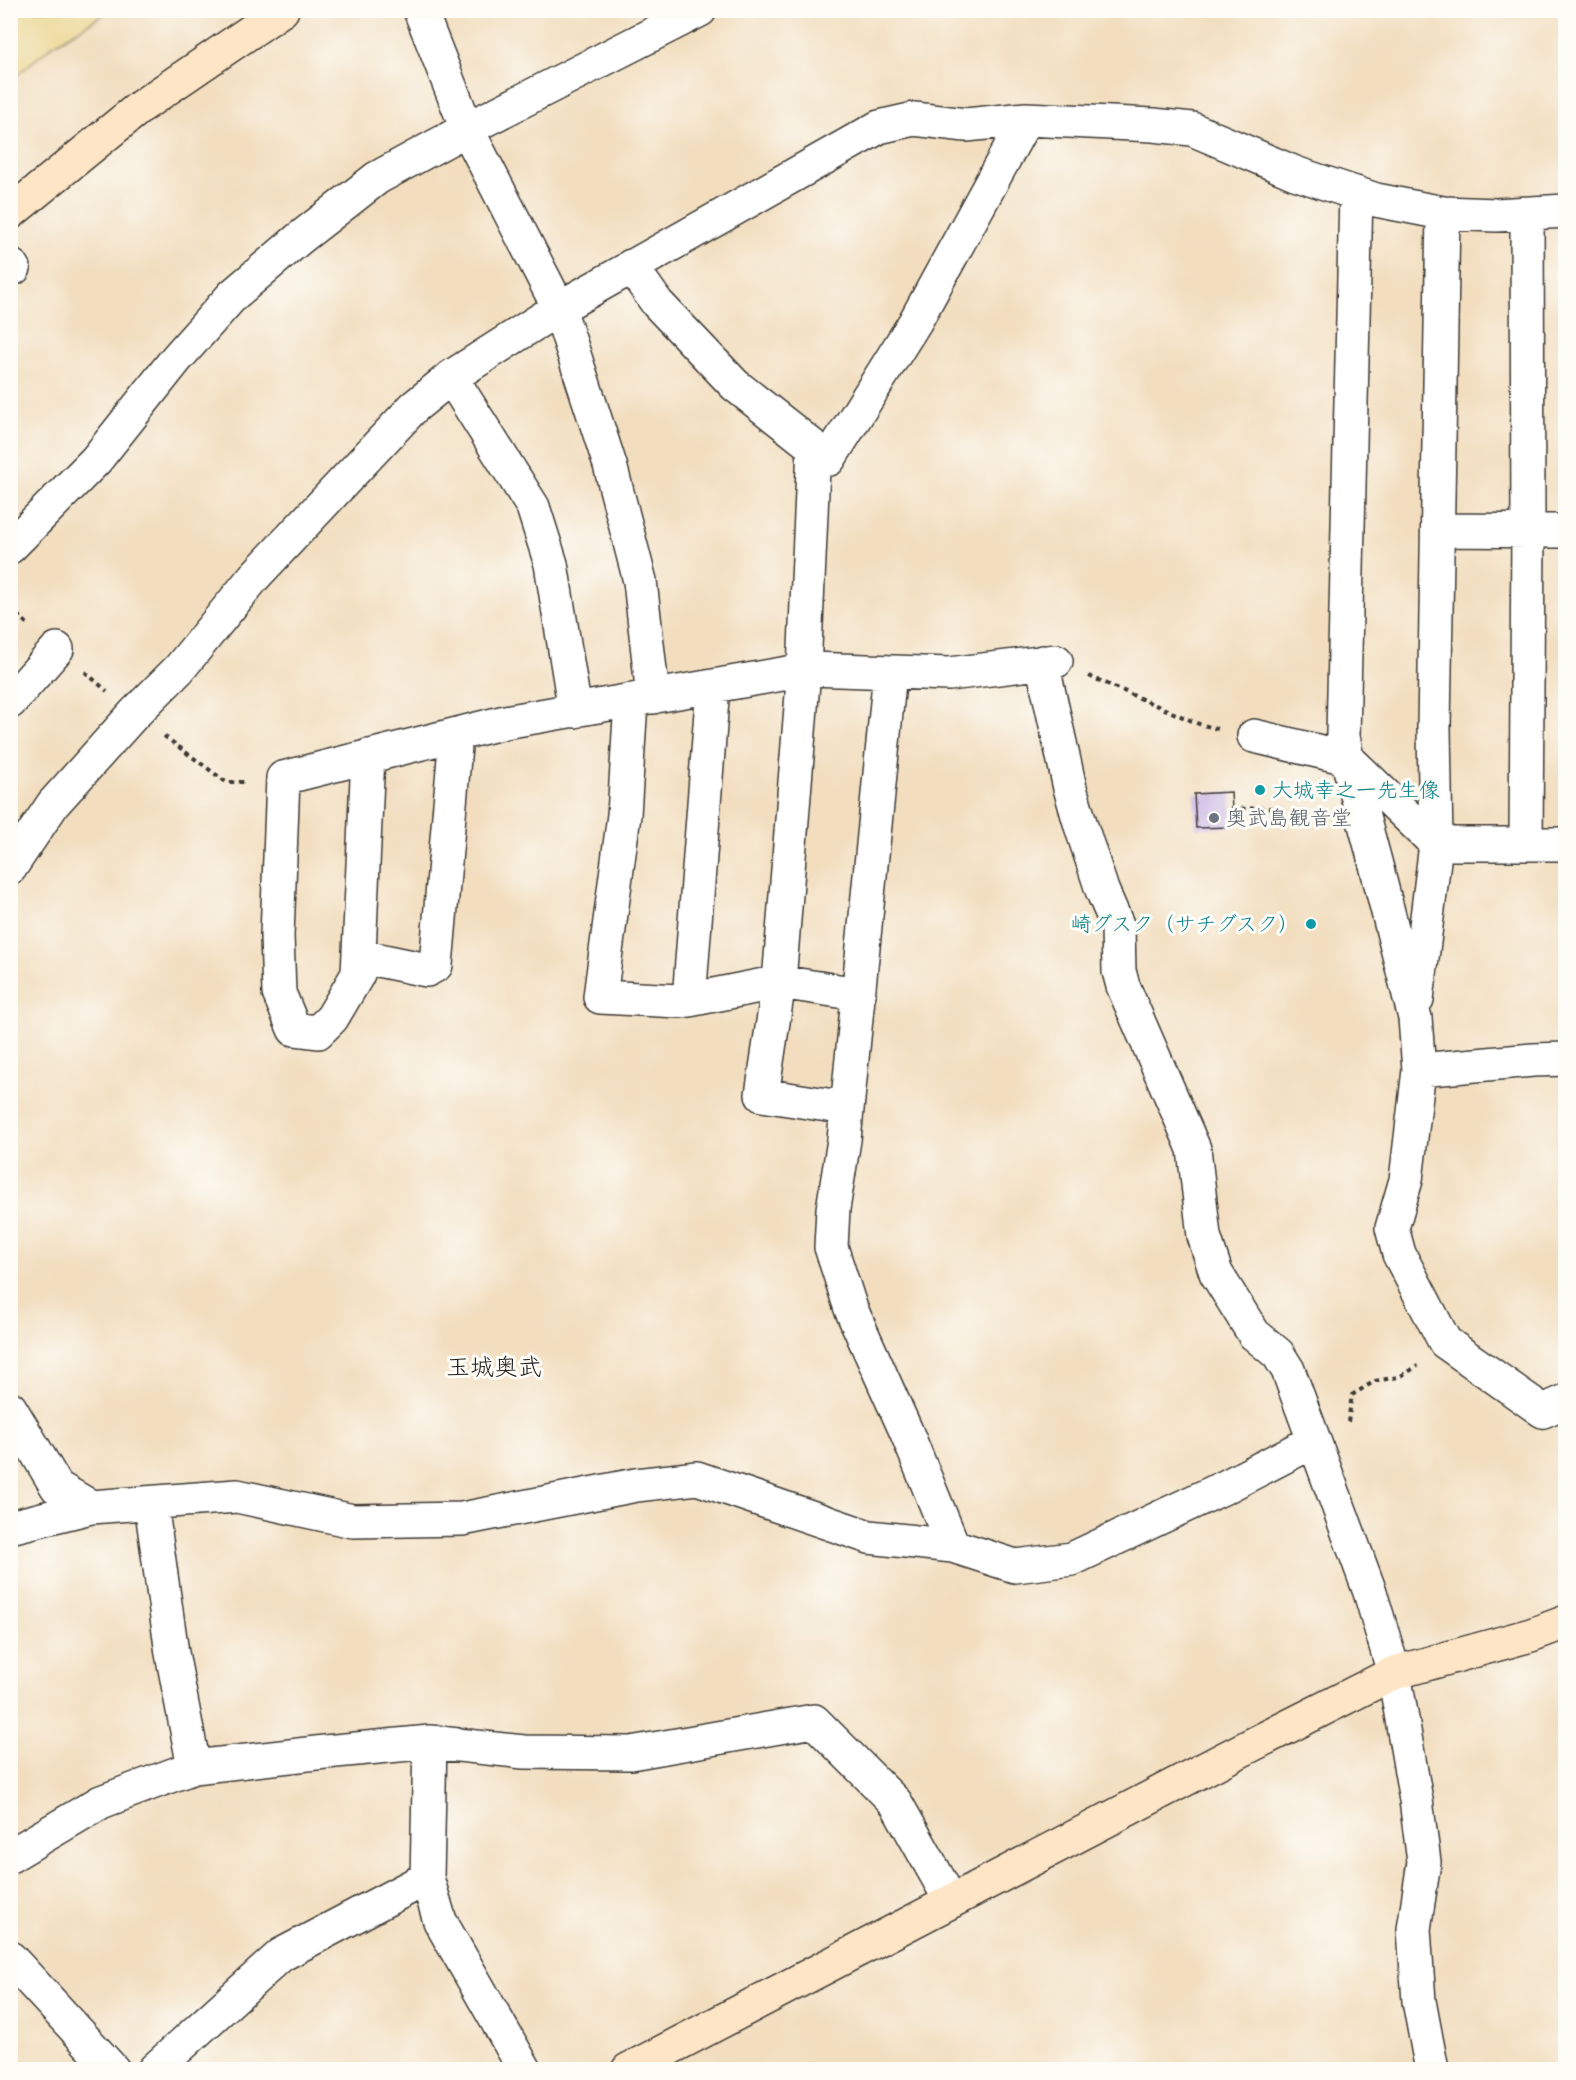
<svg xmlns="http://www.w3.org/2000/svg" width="1576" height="2080" viewBox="0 0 1576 2080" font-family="'Indie Flower','Klee One',sans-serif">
<rect width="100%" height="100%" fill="#fdfcf7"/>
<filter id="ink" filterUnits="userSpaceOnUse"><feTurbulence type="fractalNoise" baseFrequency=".0167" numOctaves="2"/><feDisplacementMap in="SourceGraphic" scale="12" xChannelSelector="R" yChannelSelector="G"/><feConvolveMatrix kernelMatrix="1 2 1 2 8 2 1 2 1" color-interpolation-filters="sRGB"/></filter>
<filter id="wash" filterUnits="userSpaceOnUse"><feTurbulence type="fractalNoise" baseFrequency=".008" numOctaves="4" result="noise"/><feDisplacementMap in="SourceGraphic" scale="24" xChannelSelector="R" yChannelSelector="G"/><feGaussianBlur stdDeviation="1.35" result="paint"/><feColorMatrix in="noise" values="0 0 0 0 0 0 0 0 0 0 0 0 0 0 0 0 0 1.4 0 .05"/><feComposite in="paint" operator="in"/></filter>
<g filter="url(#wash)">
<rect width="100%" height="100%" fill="#f2debf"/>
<path fill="#eeda9e" stroke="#857b5d" stroke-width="1.5" d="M11 10H109V11L53 45 11 80Z"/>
<g id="blocks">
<path fill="#c8b1e3" d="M1231 792 1233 827 1196 828 1194 794Z"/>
</g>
</g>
<g filter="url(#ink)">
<use href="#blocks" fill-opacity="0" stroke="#3c3934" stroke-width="1.5"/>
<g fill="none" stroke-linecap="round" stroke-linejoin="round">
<g stroke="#3c3934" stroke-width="36">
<path id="street" d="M420 10 467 129 559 308 610 465 640 581 653 697
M1356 193 1343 736 1347 758 1376 865 1415 1018 1419 1070 1406 1180 1392 1228 1399 1254 1445 1342 1543 1411 1566 1401
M10 265 14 268
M631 266 657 303 735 385 829 459 915 322 1026 119
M451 377 533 507 551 564 575 711
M814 447 804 670 779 982 762 1095 847 1108
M1438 530 1566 531
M10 547 96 460 177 358 233 295 300 238 377 178 467 129 700 10
M1042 662 1070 788 1081 826 1102 890 1118 927 1119 971 1123 986 1194 1149 1204 1236 1216 1273 1254 1334 1278 1354 1288 1370 1370 1592 1394 1673 1416 1800 1424 1862 1414 1929 1419 2001 1432 2070
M890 672 844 1140 833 1209 831 1247 851 1309 906 1431 953 1546
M713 686 689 1000 779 982 859 994
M631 701 624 815 600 997 679 1001 689 1000
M10 702 57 649
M1254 736 1347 758 1436 844H1566
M368 756 358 974 332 1018 318 1032 294 1029 279 993 277 936 283 778C357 759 431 741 505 722L811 669 949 674 1056 661
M1526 844 1528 530 1527 214
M10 868 53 804 134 714 179 669 254 577 414 407 451 377 559 308 879 127 914 119 966 125 1026 119 1153 125 1192 129 1295 173 1376 200 1443 213 1496 215 1566 211
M359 956 427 970 436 965 456 735
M1417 999 1436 844 1434 727 1443 213
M1419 1070 1533 1060 1566 1059
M10 1408 57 1487 91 1507 237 1496 353 1521 462 1519 636 1485 697 1478 869 1537 953 1546 1015 1566 1072 1559 1227 1486 1314 1441
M151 1504 172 1653 194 1767
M10 1527 91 1507
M430 1742 427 1878 440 1921 525 2070
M10 1856 101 1802 194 1767 325 1752 430 1742 524 1752 631 1753 814 1721 896 1803 951 1901
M10 1958 113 2070
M154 2070 281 1955 427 1878"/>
</g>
<g stroke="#3c3934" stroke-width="36">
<path id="secondary" d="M10 213 140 107 282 10
M628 2070 1226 1758 1394 1673 1531 1635 1566 1622"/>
</g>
<path stroke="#3c3934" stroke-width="4" stroke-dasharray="4.5 4.5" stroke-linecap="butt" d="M10 609 29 625
M85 672 107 691
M1089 676 1199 724 1218 729
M164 736 226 782H247
M1232 809 1279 808
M1348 1422 1352 1395 1375 1381 1399 1377 1418 1366"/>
<use href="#street" stroke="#fff" stroke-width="33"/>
<use href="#secondary" stroke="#fee5c5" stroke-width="33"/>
</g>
</g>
<g fill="#0f9aa8" stroke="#fdfcf7" stroke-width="2">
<circle cx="1260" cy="790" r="6"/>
<circle cx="1311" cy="924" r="6"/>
</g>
<circle fill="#6b7280" stroke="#fdfcf7" stroke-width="2" cx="1214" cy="818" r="6"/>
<g text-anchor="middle" stroke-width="6" stroke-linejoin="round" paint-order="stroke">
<g font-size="21" fill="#0d838f" stroke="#fdfcf7" text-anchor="start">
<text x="1272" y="797">大城幸之一先生像</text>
<text x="1299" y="931" text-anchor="end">崎グスク（サチグスク）</text>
</g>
<g font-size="21" fill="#5b616d" stroke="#fdfcf7" text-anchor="start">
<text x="1226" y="825">奥武島観音堂</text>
</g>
<g font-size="24" fill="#1c1c1c" stroke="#fdfcf7">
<text x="494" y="1375">玉城奥武</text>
</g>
</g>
<rect width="1576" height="2080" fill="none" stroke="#fdfcf7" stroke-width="36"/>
</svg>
